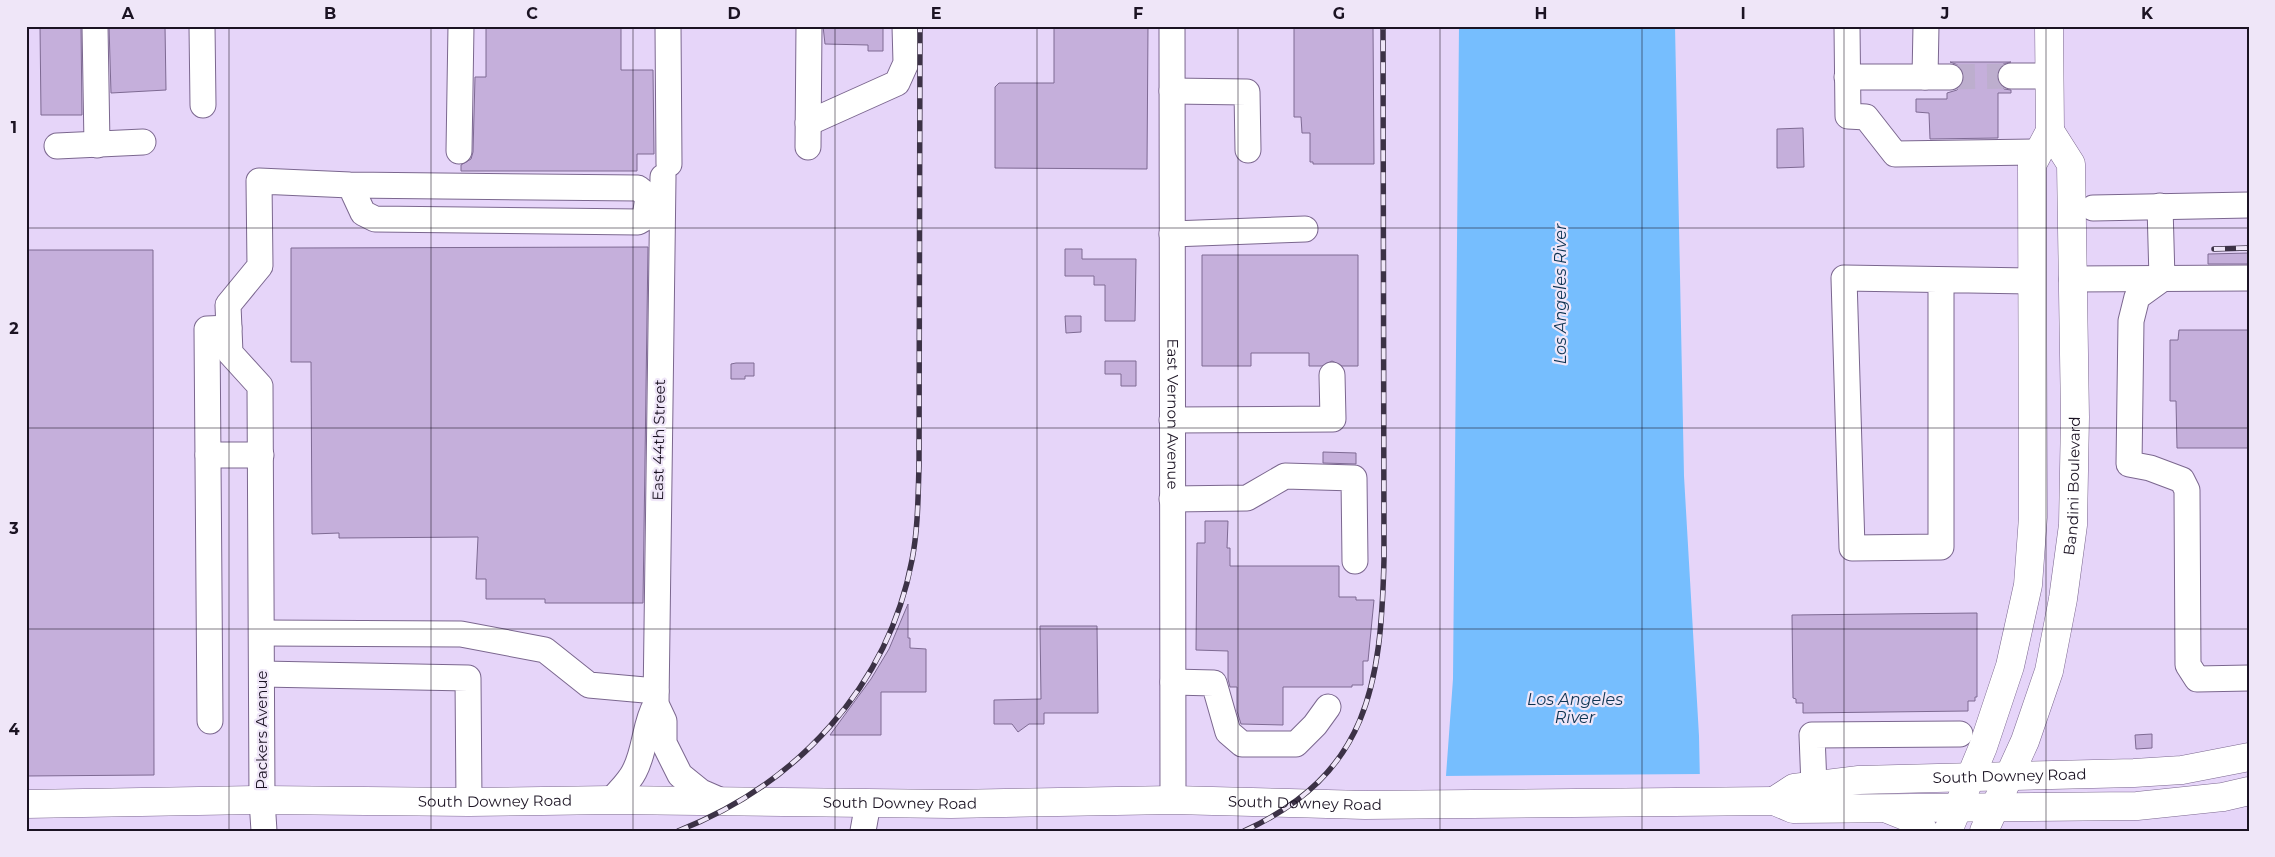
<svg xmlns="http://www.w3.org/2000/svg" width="2275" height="857" viewBox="0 0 2275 857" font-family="Montserrat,sans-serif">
<rect width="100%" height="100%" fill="#e6d5f9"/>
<path fill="#76befe" d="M1459 26H1675L1684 476 1699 736 1701 831H1442L1453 679Z"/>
<path fill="#e6d5f9" d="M1702 774 1704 831H1439L1443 776Z"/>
<path fill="#c5afdb" stroke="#7e6a93" d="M40 26H81L82 115H41Z
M109 26H165L166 90 111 93Z
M486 26H621V70H653L654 154H637V171H461V165L471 159 473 152 475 77H486Z
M823 26H883V51H868V45L825 44Z
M1054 26H1148L1147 169 995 168V87L999 83H1054Z
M1294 26H1373L1374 164H1313V162H1310V133H1302L1301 117H1294Z
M1950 62H2011L2003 64 1998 69 1997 76 1999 84 2004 89 2011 90V93H1998V138L1930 139 1929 113 1916 112V99H1947V93L1957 90 1962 85 1964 77 1963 70 1958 65Z
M1803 128 1804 167 1777 168V129Z
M648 247 643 603H545V599H486V579H476L478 537 339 538V533L312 534 311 362H291V248Z
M1065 249H1082V259H1136L1135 321H1105V285H1094V276H1065Z
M26 250H153L154 775 26 776Z
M2249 253V264H2208V254Z
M1202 255H1358V366H1342L1332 361 1322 366H1309V353H1251V366H1202Z
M1065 316H1081V332L1066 333Z
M2179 330H2249V448H2177L2176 401H2170V340H2178Z
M1105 361H1136V386H1121V374H1105Z
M736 363H754V376H745V379H731V364Z
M1323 452 1356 453V464L1323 463Z
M1205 521H1228L1227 548H1230V566H1339V597H1356V600H1374L1368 661H1363V685H1352V687H1283V725L1241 724 1237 711V687H1230L1228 679V651L1196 650 1197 543H1205Z
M908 604V638H910V648L926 649V692H881V735H830L871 679 889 649Z
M1977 613V697H1975V701H1968V711L1803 713V703H1796V699L1793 698 1792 615Z
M1040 626H1097L1098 713H1044V724H1029L1018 732 1012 724H994V700L1041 699Z
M2152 734V748L2136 749 2135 735Z"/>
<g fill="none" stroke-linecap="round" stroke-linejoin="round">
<path stroke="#bdaece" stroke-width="25" stroke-dasharray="25 12" stroke-linecap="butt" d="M1950 77 2011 76"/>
<g stroke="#7b678f" stroke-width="27">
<g id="minor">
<path d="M95 26 97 145"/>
<path d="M202 26 203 105"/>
<path d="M668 26 669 164"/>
<path id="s1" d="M1172 26 1173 800"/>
<path d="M1847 26 1848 116 1866 117 1895 154 2038 152"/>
<path d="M2011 76H2049"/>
<path d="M1847 77H1950"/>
<path d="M1925 77 1926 26"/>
<path d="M1172 91 1247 92 1248 150"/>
<path d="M808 123 897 83 906 63 905 26"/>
<path d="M57 146 143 142"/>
<path d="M808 147 809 26"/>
<path d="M459 151 461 26"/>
<path d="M663 177 656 704 664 721V743L680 775 701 792 724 802"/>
<path d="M2160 206 2162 279"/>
<path d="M2093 208 2249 205"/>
<path d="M1172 234 1305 229"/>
<path d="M2072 279 2249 278"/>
<path d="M2162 279 2137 297 2131 321 2129 464 2150 468 2182 480 2187 490 2188 665 2197 679 2249 678"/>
<path d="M1941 280V547L1852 548 1844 278 2031 281"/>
<path d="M1172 420 1333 419 1332 375"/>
<path d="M208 455H261"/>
<path d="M1172 499 1247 498 1285 476 1354 478 1355 561"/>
<path d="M262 633 461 634 545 650 589 685 656 691"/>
<path d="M262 674 468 678 469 802"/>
<path d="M1173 682 1214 683 1228 732 1242 744H1296L1315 725 1328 707"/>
<path d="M210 721 207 329 229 328"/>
<path d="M1814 786 1812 735 1960 734"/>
<path d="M612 800C619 791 629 782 634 772 646 750 644 725 656 704"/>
<path d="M264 831 262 800 260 386 230 353 228 305 260 266 259 181 350 185 638 188 648 196 645 218 638 222 375 219 363 213 350 185"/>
<path d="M863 831 868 803"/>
</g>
</g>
<g stroke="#7b678f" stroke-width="29">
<g id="major">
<path id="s2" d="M1774 801 1794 788 1859 780 2134 773 2182 770 2249 757"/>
<path id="s3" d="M26 804 262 800 469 802 612 800 951 804 1173 800 1365 805 1774 801 1793 809 2137 806 2223 797 2249 791"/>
<path d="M1890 810 1915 820 1924 831"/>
<path d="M1948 831 1983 747 2010 666 2028 585 2033 517 2032 165 2050 131 2049 26"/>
<path id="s4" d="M1984 831 2025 741 2049 671 2063 599 2073 525 2075 417 2071 164 2050 131"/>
</g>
</g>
<use href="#minor" stroke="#fff" stroke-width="25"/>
<use href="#major" stroke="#fff" stroke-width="28"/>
<g stroke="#3c3246" stroke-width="5.5">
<path id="rail" d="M2214 249 2249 248
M678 831C796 785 888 687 912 560 918 529 918 498 919 466L920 26
M1244 831C1369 774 1381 684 1384 559L1383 26"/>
</g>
<use href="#rail" stroke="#efe6f8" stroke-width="4" stroke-dasharray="11" stroke-linecap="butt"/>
</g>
<path fill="none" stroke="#1b1323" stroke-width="1" stroke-opacity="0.55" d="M229 26V831M431 26V831M633 26V831M835 26V831M1037 26V831M1238 26V831M1440 26V831M1642 26V831M1844 26V831M2046 26V831M26 228H2249M26 428H2249M26 629H2249"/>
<g text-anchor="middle" stroke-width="4.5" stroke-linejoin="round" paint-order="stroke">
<g font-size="15" fill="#1b1323" stroke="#efe6f8">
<text dy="5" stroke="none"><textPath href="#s1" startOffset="388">East Vernon Avenue</textPath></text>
<text transform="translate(659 440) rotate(-89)" y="5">East 44th Street</text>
<text dy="5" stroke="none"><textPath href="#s4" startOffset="360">Bandini Boulevard</textPath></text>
<text transform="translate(262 730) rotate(-90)" y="5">Packers Avenue</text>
<text dy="5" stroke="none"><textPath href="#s2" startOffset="240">South Downey Road</textPath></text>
<text dy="5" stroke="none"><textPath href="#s3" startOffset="469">South Downey Road</textPath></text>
<text dy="5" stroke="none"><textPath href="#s3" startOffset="1279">South Downey Road</textPath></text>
<text dy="5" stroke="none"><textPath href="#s3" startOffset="874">South Downey Road</textPath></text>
</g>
<g font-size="16" font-style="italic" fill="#0c3352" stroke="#efe6f8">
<text transform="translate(1560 294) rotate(-90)" y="6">Los Angeles River</text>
<text x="1575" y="705">Los Angeles<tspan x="1575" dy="18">River</tspan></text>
</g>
</g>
<rect width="2275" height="857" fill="none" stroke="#efe6f8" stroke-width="55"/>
<rect x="28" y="28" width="2220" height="802" fill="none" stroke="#1b1323" stroke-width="2"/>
<g font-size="16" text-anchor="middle" font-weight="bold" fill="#1b1323">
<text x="128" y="19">A</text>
<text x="330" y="19">B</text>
<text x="532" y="19">C</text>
<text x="734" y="19">D</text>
<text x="936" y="19">E</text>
<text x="1138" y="19">F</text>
<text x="1339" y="19">G</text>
<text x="1541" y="19">H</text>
<text x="1743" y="19">I</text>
<text x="1945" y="19">J</text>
<text x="2147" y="19">K</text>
<text x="14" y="133">1</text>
<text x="14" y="334">2</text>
<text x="14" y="534">3</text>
<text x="14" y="735">4</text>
</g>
</svg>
